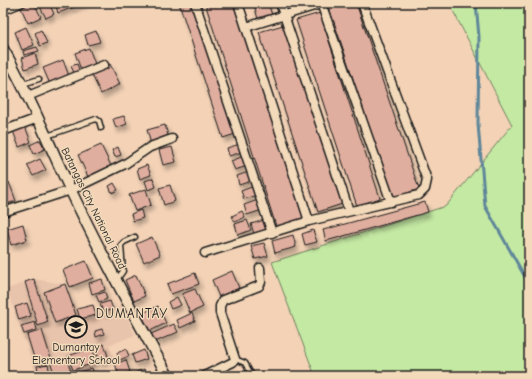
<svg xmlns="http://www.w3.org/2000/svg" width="532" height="379" viewBox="0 0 532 379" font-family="'Comic Neue',sans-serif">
<defs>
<filter id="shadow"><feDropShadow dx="2.5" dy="4.5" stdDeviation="2" flood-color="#0004"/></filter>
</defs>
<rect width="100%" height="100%" fill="#f3d2b6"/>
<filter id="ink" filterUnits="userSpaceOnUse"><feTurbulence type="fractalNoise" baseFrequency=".025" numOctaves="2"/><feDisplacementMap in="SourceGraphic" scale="8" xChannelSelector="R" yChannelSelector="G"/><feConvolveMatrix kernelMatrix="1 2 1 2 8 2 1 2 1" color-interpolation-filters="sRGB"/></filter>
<g filter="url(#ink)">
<path fill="#e9c4ac" d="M34 279 65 284 80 319 122 306 135 335 109 345 115 360 69 376H37L7 289Z"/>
<path fill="#c4e9a3" stroke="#708260" d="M449 3H529V376H315L272 262 446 206 512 125Z"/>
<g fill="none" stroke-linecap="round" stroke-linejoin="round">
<path stroke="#5e8699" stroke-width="3" d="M476 3 479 37 478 124 485 206 529 284"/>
</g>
<path fill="#e0ae9e" stroke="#1c1c1c" filter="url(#shadow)" d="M32 3H34L41 17 28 23 21 8Z
M38 3H49L54 14 46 18Z
M55 3H85L58 13Z
M179 3H193L235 134 223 138Z
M205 3H235L304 220 277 229Z
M261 3H268L272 15 258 19 254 5Z
M340 3H356L419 189 393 198 329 7Z
M320 13 380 198 357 206 296 20Z
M283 25 342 204 318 212 259 32Z
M26 27 34 45 22 50 15 32Z
M41 30 47 43 40 46 35 33Z
M96 31 100 42 88 45 85 35Z
M37 47 39 51 24 55 23 51Z
M89 48 95 64 81 70 75 53Z
M35 53 38 64 25 69 22 58Z
M63 60 69 76 50 84 43 68Z
M77 64 80 72 74 73 71 66Z
M110 64 120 84 101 94 91 73Z
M124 116 127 124 116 128 113 119Z
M165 125 169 139 151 144 147 130Z
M25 126 31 142 19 147 13 131Z
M40 140 45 149 34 154 30 145Z
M240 144 242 152 229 156 227 148Z
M101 145 112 168 89 179 78 155Z
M118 147 121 155 115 157 112 150Z
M172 147 176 162 163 165 159 150Z
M244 156 247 166 235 170 231 161Z
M40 159 46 170 33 176 27 165Z
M147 165 151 175 140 179 137 169Z
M248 172 251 181 239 185 237 176Z
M153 178 156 187 148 190 145 181Z
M9 182 16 201 3 205V185Z
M114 183 118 190 112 193 109 186Z
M170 185 175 201 164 205 159 188Z
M254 186 257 195 244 199 241 191Z
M146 189 151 205 135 211 129 195Z
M258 200 262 210 247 215 244 205Z
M425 202 428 212 326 241 323 230Z
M141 210 143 218 133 221 131 214Z
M242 211 245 217 235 222 232 216Z
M247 220 251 230 238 235 235 224Z
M264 220 267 229 254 234 251 224Z
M23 224 27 240 11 245 7 229Z
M313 230 317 242 305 245 302 234Z
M293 235 296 247 275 253 272 241Z
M152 237 160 255 144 262 136 244Z
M264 243 268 256 255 259 251 246Z
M86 261 93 278 70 287 63 270Z
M232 271 239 288 219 297 212 280Z
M195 273 199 284 171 294 167 284Z
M136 275 145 296 134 301 125 280Z
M34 279 48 322 38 326 25 282Z
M102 279 105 290 92 294 89 283Z
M65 284 76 315 55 323 44 292Z
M195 289 203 307 190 313 182 294Z
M105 292 107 299 99 302 96 295Z
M177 297 181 305 171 309 168 302Z
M110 301 113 309 103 312 100 304Z
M27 303 31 316 19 320 15 307Z
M93 305 96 315 80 319 77 309Z
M158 306 166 323 150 331 141 314Z
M192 313 195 321 180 328 177 320Z
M35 322 37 330 24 334 21 326Z
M174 324 178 332 155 342 151 334Z
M102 329 104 334 96 337 95 331Z
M42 330 51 359 36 364 27 335Z
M104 344 109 360 100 363 95 347Z
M92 348 97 362 73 370 68 356Z
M126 349 129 356 120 360 117 353Z
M144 350 147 359 135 363 132 355Z
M66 358 71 371 55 376 51 364Z
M126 360 130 372 119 375 115 364Z
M48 364 50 375 39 376 37 366Z
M92 368 94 374 81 376 80 372Z
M144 369 148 376H127Z"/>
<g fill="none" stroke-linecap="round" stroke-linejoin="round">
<g stroke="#1c1c1c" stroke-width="7">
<path id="service" d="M23 84 39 79
M47 136 96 119 99 121 101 128
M116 281 123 271 121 245 124 242 135 237
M235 359 245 363 252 376"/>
</g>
<g stroke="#1c1c1c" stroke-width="11">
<path id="minor" d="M195 3 272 233
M238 3 309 221
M280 3 349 211
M321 3 391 202
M3 10 20 3
M246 27 324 3
M28 96 104 65
M3 131 38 118
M3 212 71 190 125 164 150 147 172 139
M205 253 309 221 419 195 425 189 427 180 362 3
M204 376 233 362 235 359 220 313V306L223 300 259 286 261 282 260 268"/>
</g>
<g stroke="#1c1c1c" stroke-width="13">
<path id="tertiary" d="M3 49C30 95 48 143 71 191 101 254 134 315 168 376"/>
</g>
<use href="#service" stroke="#f2daba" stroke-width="4"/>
<use href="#minor" stroke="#f2daba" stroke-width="8"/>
<use href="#tertiary" stroke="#f2daba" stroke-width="10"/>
</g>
</g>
<defs>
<g id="school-ring" transform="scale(1.15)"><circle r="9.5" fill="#f2daba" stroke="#1c1c1c" stroke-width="1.5"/><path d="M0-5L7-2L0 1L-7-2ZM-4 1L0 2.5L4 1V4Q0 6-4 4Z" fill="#1c1c1c"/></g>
</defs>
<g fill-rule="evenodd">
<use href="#school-ring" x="76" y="327"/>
</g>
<g text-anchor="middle" stroke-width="3" stroke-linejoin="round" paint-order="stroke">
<g font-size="11" fill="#1c1c1c" stroke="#f2daba">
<text transform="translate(94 208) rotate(64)" y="4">Batangas City National Road</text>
</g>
<g font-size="11" fill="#1c1c1c" stroke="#f2daba">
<text x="76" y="351">Dumantay<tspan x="76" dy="13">Elementary School</tspan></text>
</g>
<g font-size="13" letter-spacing="1" fill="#1c1c1c" stroke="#f2daba">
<text x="132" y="318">DUMANTAY</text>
</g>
</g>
<rect width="532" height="379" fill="none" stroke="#f2daba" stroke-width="16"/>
<rect x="8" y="8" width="516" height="363" fill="none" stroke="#1c1c1c" stroke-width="1.5" filter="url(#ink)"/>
</svg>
